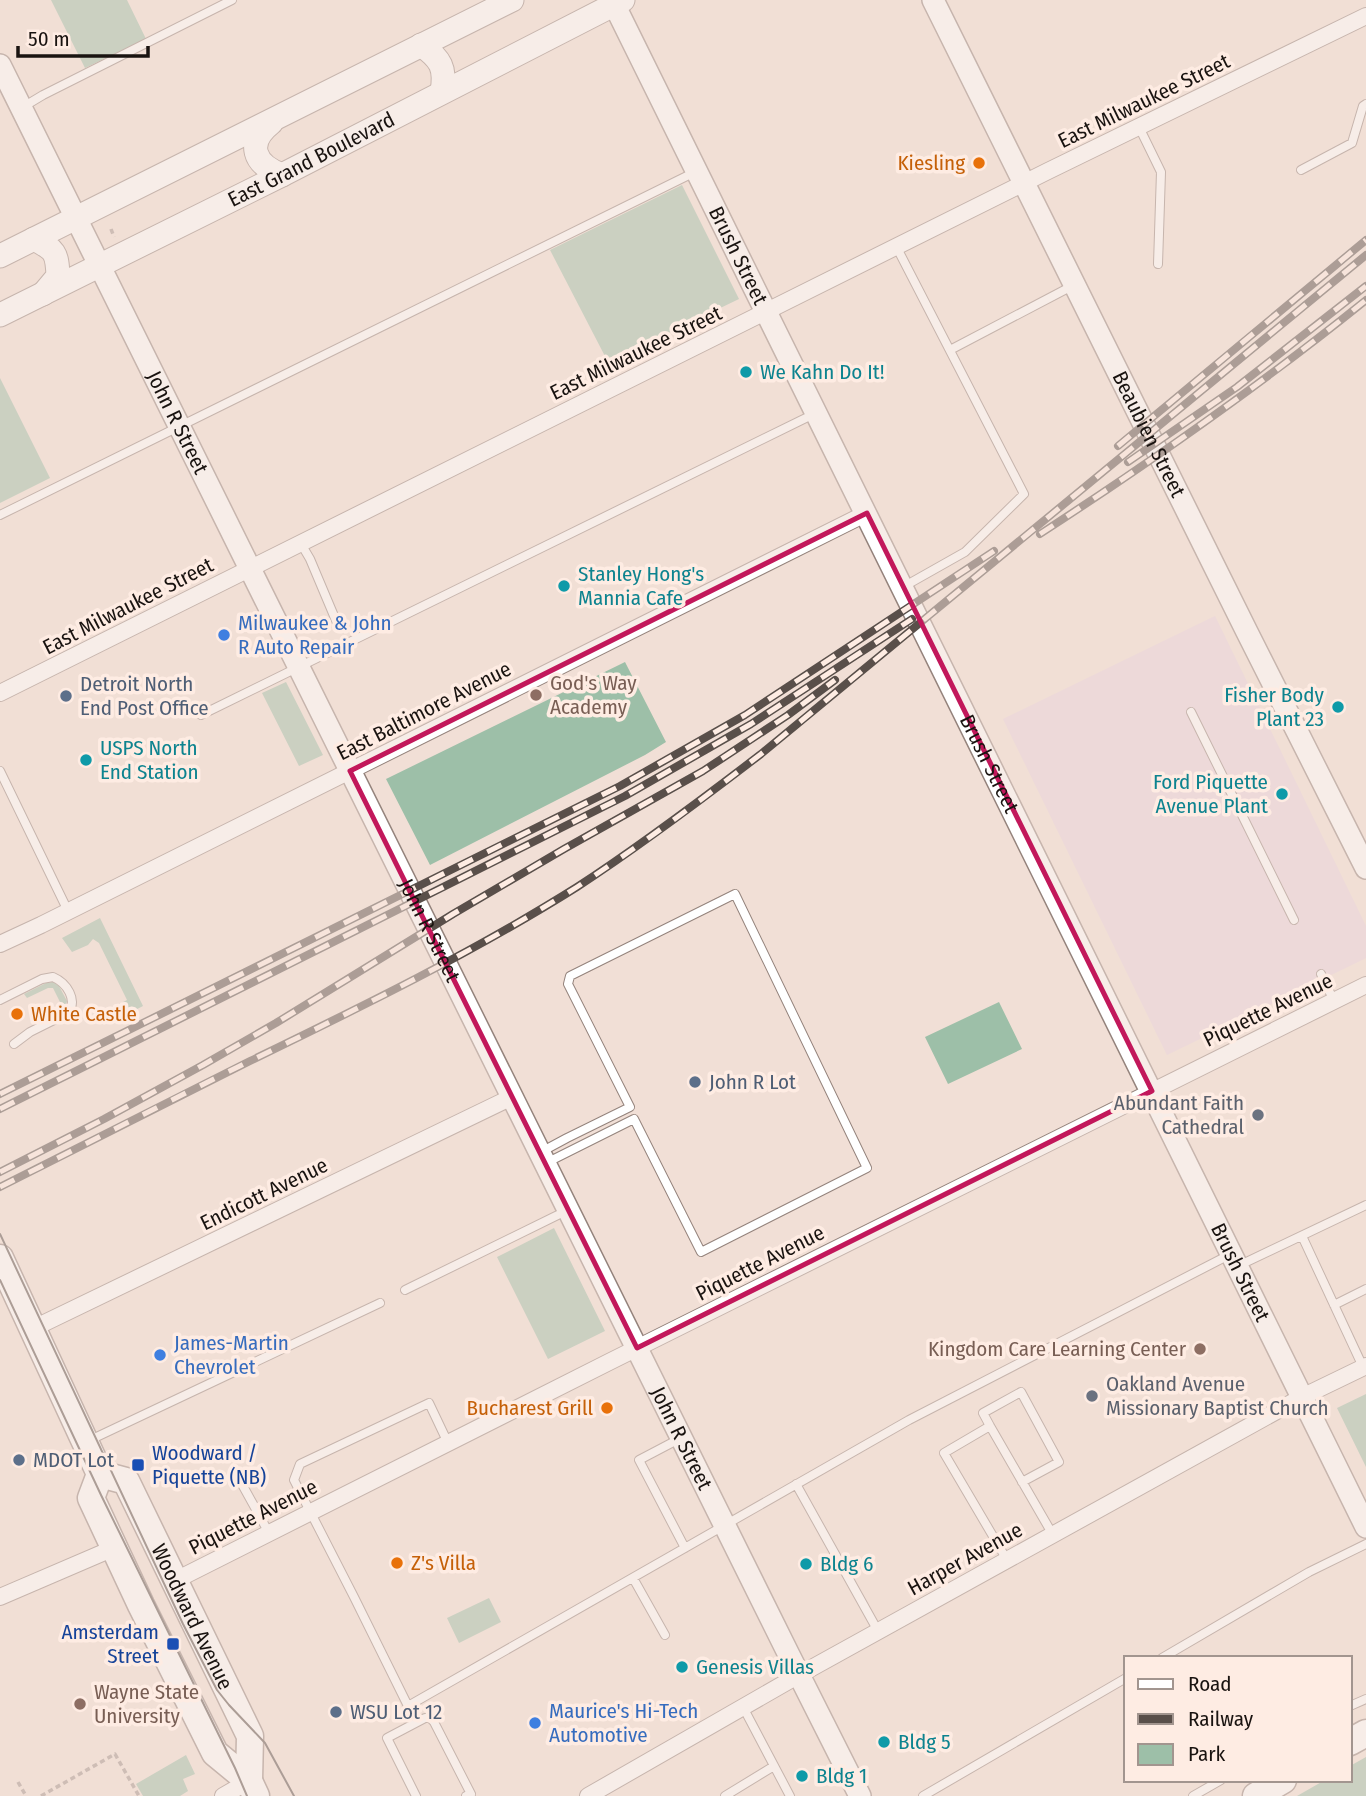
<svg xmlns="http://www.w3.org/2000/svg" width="1366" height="1796" viewBox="0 0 1366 1796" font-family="'Fira Sans Condensed',sans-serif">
<rect width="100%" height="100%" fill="#f1dfd6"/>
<path fill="#e8d2de" d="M1215 616 1366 926V958L1167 1055 1003 719Z"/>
<path fill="#9dbfa8" d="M51 0H127L146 39 85 68Z
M682 185 739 299 608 362 550 250Z
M0 378 50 478 0 503Z
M625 662 666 742 645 755 430 865 386 779Z
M286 682 323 755 299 766 262 693Z
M100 918 143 1006 116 1020 108 1013V1010L127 1000 99 943 93 939 88 945 72 952 62 938Z
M53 982 59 986 67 1001 65 1008H63L53 988H48L27 998 24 994 46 983Z
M999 1002 1022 1049 948 1084 925 1037Z
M554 1228 605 1331 548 1359 497 1257Z
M1366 1394V1467L1337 1408Z
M489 1598 501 1622 459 1643 447 1618Z
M186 1755 195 1774 183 1779 188 1791 180 1796H143L136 1784Z
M1366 1757V1796H1297L1325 1780H1350V1766Z"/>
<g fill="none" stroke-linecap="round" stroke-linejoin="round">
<g stroke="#94837c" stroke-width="10">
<path id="service" d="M23 107 43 95 232 0
M1139 127 1161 172 1158 264
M1301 170 1352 143 1363 106 1366 104
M897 248 1024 494 965 552 903 587
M950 350 1074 285
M0 515 695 172
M300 542 310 559 337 623
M1191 712 1294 920
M201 715 814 414
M0 771 68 911
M1321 974 1334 1001
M0 1000 42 979 53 977C67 983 78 1000 68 1013L30 1032 14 1044
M541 1152 567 1138 630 1107 568 984 570 976 735 894 867 1168 701 1252 634 1119 548 1162
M1302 1236 1363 1367
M1238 1266 1366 1205
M405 1290 566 1211
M1334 1305 1366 1289
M990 1426 944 1453 1007 1560
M681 1438 639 1460 685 1548
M88 1441 380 1303
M448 1443 429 1403 300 1464 294 1480 354 1597 408 1706 909 1420 1229 1255
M1022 1482 1059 1462 1021 1392 983 1413 990 1426 1053 1535
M796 1484 878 1631
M243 1486 269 1533
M633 1578 665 1635
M1162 1658 1309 1572 1366 1544
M1350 1706 1366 1699
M743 1707 790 1796
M416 1796 387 1738 425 1718H430L434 1722 471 1794 466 1796
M725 1796 774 1766
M923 1796 1126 1678
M1193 1796 1221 1780"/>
</g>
<g stroke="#94837c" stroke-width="18">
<path id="minor" d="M0 693 1048 171 1366 16
M0 944 41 925 867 513
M34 1328 512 1097
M174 1581 609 1362 1366 985
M0 1597 114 1548
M223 1796 249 1781
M588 1796 799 1675 1302 1397 1366 1366"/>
</g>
<g stroke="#94837c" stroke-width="24">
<g id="tertiary">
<path id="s1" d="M612 0 1366 1527"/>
<path id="s2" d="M933 0 1247 632 1366 868"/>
<path id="s3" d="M0 65 789 1655 860 1796"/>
</g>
</g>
<g stroke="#94837c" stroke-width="25">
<g id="secondary">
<path d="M421 45C441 59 446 68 442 92"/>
<path d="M271 123C246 143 253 164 282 175"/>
<path d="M34 239C55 250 57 252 58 276L43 294"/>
<path d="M0 256 512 0"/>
<path id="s4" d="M0 315 282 175 623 0"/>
</g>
</g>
<g stroke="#94837c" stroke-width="29">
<g id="primary">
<path d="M0 1258 100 1474 91 1498 141 1605 215 1753 249 1781 256 1796"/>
<path id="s5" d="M100 1474 126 1481 250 1736 249 1781"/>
<path d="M1350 1742 1366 1733"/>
<path d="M1256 1796 1283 1780"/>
</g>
</g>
<path stroke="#a4968f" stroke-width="3.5" stroke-dasharray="5 3.5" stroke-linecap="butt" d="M111 229 114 237
M18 1782 26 1796
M41 1796 115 1754 139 1796"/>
<use href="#service" stroke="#fff" stroke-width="8"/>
<use href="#minor" stroke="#fff" stroke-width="16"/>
<use href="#tertiary" stroke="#fff" stroke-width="21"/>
<use href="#secondary" stroke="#fff" stroke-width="23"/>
<use href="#primary" stroke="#fff" stroke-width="26"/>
<path stroke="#594f4a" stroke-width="2" d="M0 1234 183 1624 217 1690 229 1705 265 1743 294 1796
M0 1280 101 1495 235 1768 247 1796"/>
<g stroke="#594f4a" stroke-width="8">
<path id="rail" d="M1118 446 1366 240
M1128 462 1237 387 1366 286
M1040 534C1152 461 1262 384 1366 300
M0 1094 620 786 745 715 994 551
M0 1109 625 796 751 724 912 619
M0 1172 104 1119 203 1065 276 1023 453 914 564 849 703 771 788 715 835 680
M0 1187C84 1145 167 1102 250 1061 361 1007 472 953 577 887 640 846 701 800 761 754L1366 255"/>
</g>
<use href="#rail" stroke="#feece3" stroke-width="5" stroke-dasharray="16" stroke-linecap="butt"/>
</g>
<path d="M0 0H1366V1796H0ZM867 513 1152 1091 637 1348 350 771Z" fill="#f1dfd6" fill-opacity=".55" fill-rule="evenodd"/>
<path fill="none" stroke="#c2185b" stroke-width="5" stroke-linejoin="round" d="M867 513 1152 1091 637 1348 350 771Z"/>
<g fill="#e8710a" stroke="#feece3" stroke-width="2.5">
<circle cx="979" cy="163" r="7"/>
<circle cx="17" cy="1014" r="7"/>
<circle cx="607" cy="1408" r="7"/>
<circle cx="397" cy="1563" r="7"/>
</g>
<g fill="#0f9aa8" stroke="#feece3" stroke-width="2.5">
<circle cx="746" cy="372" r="7"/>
<circle cx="564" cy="586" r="7"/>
<circle cx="1338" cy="707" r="7"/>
<circle cx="86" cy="760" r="7"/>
<circle cx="1282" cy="794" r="7"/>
<circle cx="806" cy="1564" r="7"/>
<circle cx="682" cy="1667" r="7"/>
<circle cx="884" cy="1742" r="7"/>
<circle cx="802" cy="1776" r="7"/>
</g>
<g fill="#3f7fe0" stroke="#feece3" stroke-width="2.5">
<circle cx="224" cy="635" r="7"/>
<circle cx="160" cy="1355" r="7"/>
<circle cx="535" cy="1723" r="7"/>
</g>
<g fill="#8d6e63" stroke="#feece3" stroke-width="2.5">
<circle cx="536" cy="695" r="7"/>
<circle cx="1200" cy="1349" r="7"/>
<circle cx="80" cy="1704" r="7"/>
</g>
<g fill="#5c6f8a" stroke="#feece3" stroke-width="2.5">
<circle cx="66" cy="696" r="7"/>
<circle cx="695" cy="1082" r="7"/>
<circle cx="19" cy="1460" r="7"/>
<circle cx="336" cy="1712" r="7"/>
</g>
<g fill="#6b7280" stroke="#feece3" stroke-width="2.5">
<circle cx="1258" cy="1115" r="7"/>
<circle cx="1092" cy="1396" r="7"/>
</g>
<g fill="#1a4fb4" stroke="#feece3" stroke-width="2.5">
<rect x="131" y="1458" width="14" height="14" rx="3.5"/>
<rect x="166" y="1637" width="14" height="14" rx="3.5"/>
</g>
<g text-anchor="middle" stroke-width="7" stroke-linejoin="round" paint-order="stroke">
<g font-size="21" fill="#191310" stroke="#feece3">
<text transform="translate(1144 101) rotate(-26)" y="7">East Milwaukee Street</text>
<text dy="7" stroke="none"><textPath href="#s4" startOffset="348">East Grand Boulevard</textPath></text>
<text dy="7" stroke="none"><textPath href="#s1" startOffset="285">Brush Street</textPath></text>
<text transform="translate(636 353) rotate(-26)" y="7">East Milwaukee Street</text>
<text dy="7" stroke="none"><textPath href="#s3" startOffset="399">John R Street</textPath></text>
<text dy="7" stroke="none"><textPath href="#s2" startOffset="485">Beaubien Street</textPath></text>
<text transform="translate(128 606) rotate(-27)" y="7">East Milwaukee Street</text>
<text transform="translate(424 711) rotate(-27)" y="7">East Baltimore Avenue</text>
<text dy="7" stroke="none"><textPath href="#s1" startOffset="852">Brush Street</textPath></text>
<text dy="7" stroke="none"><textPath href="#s3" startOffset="966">John R Street</textPath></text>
<text transform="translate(1268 1010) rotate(-26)" y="7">Piquette Avenue</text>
<text transform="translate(264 1194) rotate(-26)" y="7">Endicott Avenue</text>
<text transform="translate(760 1263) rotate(-27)" y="7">Piquette Avenue</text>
<text dy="7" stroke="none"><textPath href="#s1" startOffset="1419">Brush Street</textPath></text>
<text dy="7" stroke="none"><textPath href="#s3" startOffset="1533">John R Street</textPath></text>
<text transform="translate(253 1517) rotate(-27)" y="7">Piquette Avenue</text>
<text transform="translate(965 1559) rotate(-29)" y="7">Harper Avenue</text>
<text dy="7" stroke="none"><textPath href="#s5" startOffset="178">Woodward Avenue</textPath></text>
</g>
<g font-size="21" fill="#c56008" stroke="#feece3" text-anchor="end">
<text x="965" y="170">Kiesling</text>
<text x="31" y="1021" text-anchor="start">White Castle</text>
<text x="593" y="1415">Bucharest Grill</text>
<text x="411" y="1570" text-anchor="start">Z's Villa</text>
</g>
<g font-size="21" fill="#0d838f" stroke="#feece3" text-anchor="start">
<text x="760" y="379">We Kahn Do It!</text>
<text x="578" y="581">Stanley Hong's<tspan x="578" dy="24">Mannia Cafe</tspan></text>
<text x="1324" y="702" text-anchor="end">Fisher Body<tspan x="1324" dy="24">Plant 23</tspan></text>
<text x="100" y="755">USPS North<tspan x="100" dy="24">End Station</tspan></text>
<text x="1268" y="789" text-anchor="end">Ford Piquette<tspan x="1268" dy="24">Avenue Plant</tspan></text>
<text x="820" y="1571">Bldg 6</text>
<text x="696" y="1674">Genesis Villas</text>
<text x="898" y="1749">Bldg 5</text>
<text x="816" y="1783">Bldg 1</text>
</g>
<g font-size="21" fill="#366cbe" stroke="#feece3" text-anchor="start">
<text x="238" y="630">Milwaukee &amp; John<tspan x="238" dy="24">R Auto Repair</tspan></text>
<text x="174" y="1350">James-Martin<tspan x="174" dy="24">Chevrolet</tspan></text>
<text x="549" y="1718">Maurice's Hi-Tech<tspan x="549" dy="24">Automotive</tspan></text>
</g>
<g font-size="21" fill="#785e54" stroke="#feece3" text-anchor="start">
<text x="550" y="690">God's Way<tspan x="550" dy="24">Academy</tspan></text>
<text x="1186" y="1356" text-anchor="end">Kingdom Care Learning Center</text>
<text x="94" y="1699">Wayne State<tspan x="94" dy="24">University</tspan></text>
</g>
<g font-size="21" fill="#4e5e75" stroke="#feece3" text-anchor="start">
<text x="80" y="691">Detroit North<tspan x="80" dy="24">End Post Office</tspan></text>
<text x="709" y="1089">John R Lot</text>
<text x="33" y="1467">MDOT Lot</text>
<text x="350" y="1719">WSU Lot 12</text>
</g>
<g font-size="21" fill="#5b616d" stroke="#feece3" text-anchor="end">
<text x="1244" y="1110">Abundant Faith<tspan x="1244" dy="24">Cathedral</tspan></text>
<text x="1106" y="1391" text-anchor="start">Oakland Avenue<tspan x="1106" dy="24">Missionary Baptist Church</tspan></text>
</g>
<g font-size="21" fill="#164399" stroke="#feece3" text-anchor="start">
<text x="152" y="1460">Woodward /<tspan x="152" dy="24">Piquette (NB)</tspan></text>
<text x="159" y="1639" text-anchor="end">Amsterdam<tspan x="159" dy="24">Street</tspan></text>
</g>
</g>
<rect x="1124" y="1656" width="228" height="126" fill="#feece3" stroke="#a2958f" stroke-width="2"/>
<rect x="1138" y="1679" width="35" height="10" fill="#ffffff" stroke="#a2958f" stroke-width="2"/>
<text x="1188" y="1691" font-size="21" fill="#191310">Road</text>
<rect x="1138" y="1714" width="35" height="10" fill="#594f4a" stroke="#a2958f" stroke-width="2"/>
<text x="1188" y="1726" font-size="21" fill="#191310">Railway</text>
<rect x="1138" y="1744" width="35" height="21" fill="#9dbfa8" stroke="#a2958f" stroke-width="2"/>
<text x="1188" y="1761" font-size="21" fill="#191310">Park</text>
<path d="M18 46v10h130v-10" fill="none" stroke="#191310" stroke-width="3.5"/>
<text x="28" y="46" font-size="21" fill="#191310" stroke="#feece3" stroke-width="5" paint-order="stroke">50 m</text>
</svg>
